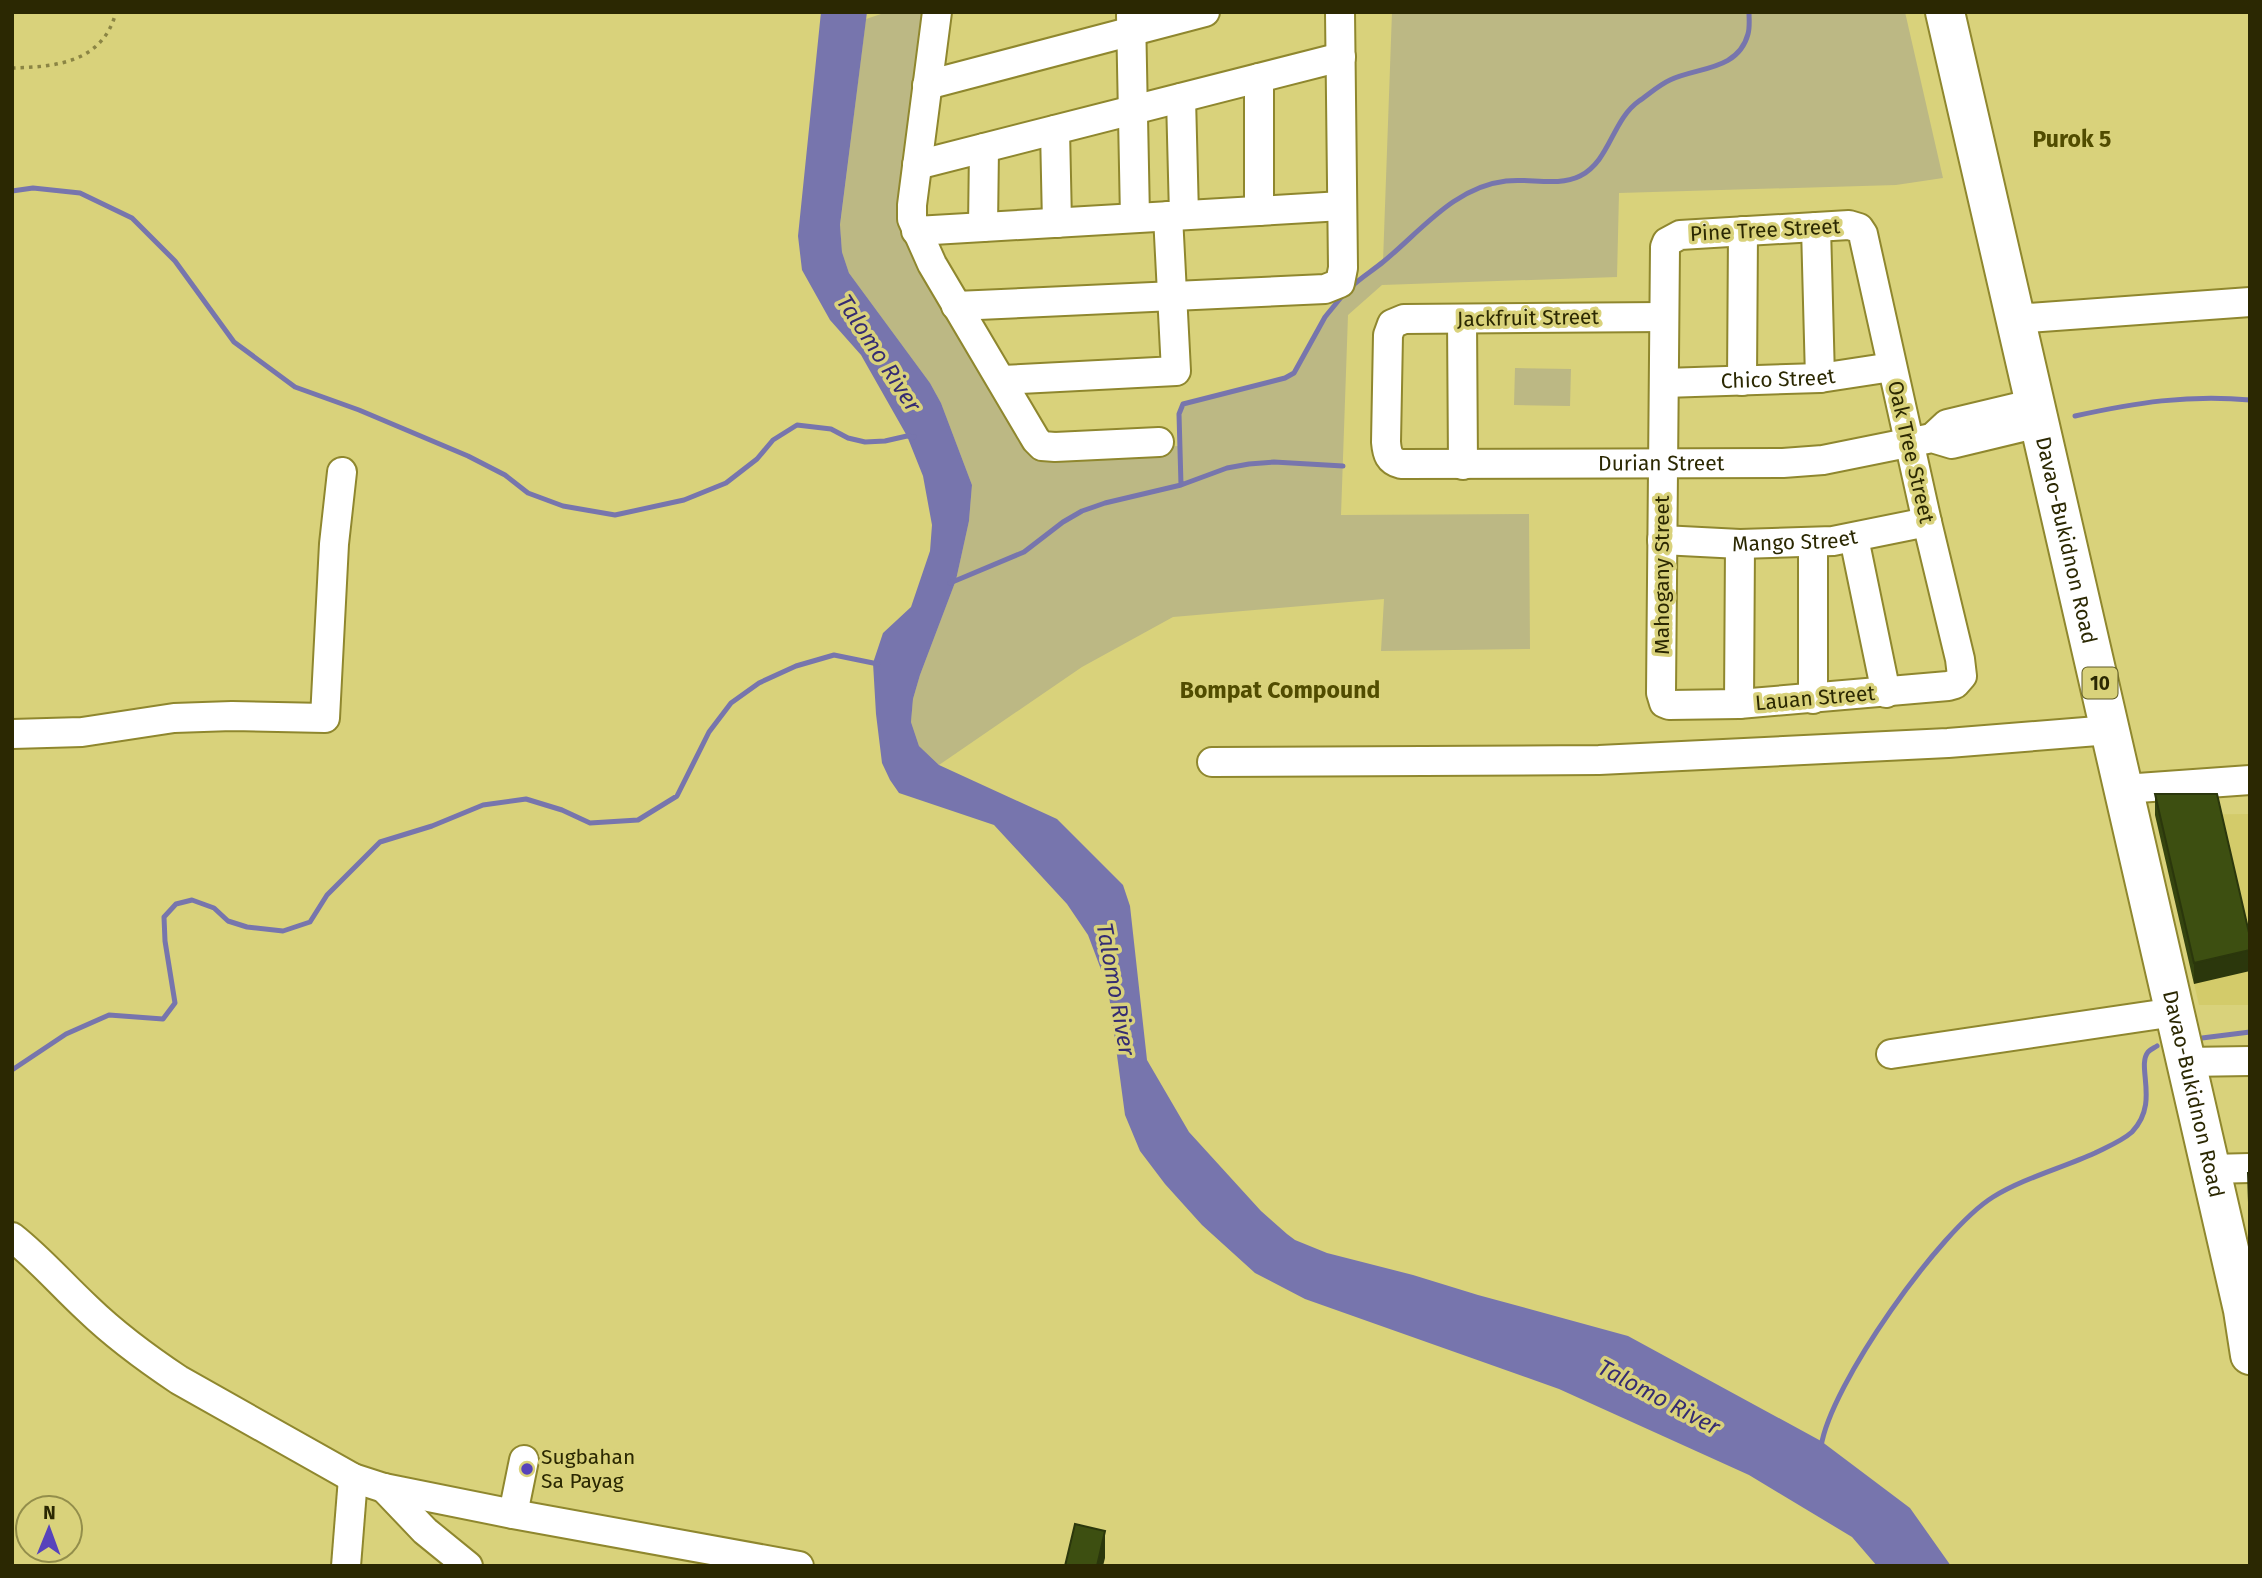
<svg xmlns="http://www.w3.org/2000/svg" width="2262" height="1578" viewBox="0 0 2262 1578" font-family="'Fira Sans',sans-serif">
<rect width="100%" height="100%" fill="#d9d27b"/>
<path fill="#d3cb6a" d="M2250 814V1005H2199L2155 815Z"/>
<path fill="#bcb884" d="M887 12H925L902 217 1035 451 1179 446V414L1183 404 1285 378 1294 373 1335 301 1357 281 1383 262 1392 12H1905L1943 178 1896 185 1619 193 1617 277 1382 285 1348 315 1341 515 1529 514 1530 649 1381 651 1384 599 1173 617 1082 667 939 765 919 746 911 722 913 699 920 675 956 580 969 521 972 485 941 403 930 383 849 273 842 252 840 226 866 19Z
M1515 368 1571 369 1570 406 1514 405Z"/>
<path fill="#7775ad" d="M821 12H867L840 225 842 252 849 273 930 383 941 403 972 485 969 521 956 580 920 675 913 699 911 722 919 746 939 765 1057 819 1123 885 1130 906 1147 1060 1189 1132 1261 1211 1287 1234 1295 1240 1327 1253 1413 1275 1478 1295 1628 1336 1821 1441 1910 1508 1951 1566H1877L1852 1537 1749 1475 1559 1389 1305 1299 1255 1273 1202 1225 1165 1184 1140 1151 1125 1115 1108 988 1088 935 1067 904 994 825 899 793 890 780 882 763 876 714 873 663 883 633 911 607 930 551 932 525 923 476 907 436 861 355 830 320 802 270 798 236Z"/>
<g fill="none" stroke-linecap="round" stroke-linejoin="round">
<path stroke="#7775ad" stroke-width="5" d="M12 191 33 188 80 193 132 218 175 261 234 342 295 387 359 410 468 456 505 475 528 493 563 506 615 515 684 500 726 483 757 459 773 440 797 425 831 429 848 438 865 442 885 441 907 436 914 437
M1350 288C1360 278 1372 271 1383 262 1421 231 1454 187 1506 181 1530 178 1558 187 1580 176 1610 161 1612 120 1639 101 1649 94 1659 85 1670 80 1697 67 1738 71 1748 34 1750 27 1749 19 1749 12
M2075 416C2134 403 2189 394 2250 400
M1181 485 1179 414 1183 404 1285 378 1294 373 1325 317 1343 295
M950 583 1024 552 1063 522 1082 511 1105 503 1181 485 1227 468 1249 464 1274 462 1343 466
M2202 1038 2250 1032
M12 1070 66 1034 109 1015 163 1019 175 1003 165 941 164 917 176 904 192 900 214 908 228 921 247 927 283 931 310 922 327 895 380 842 432 826 483 805 526 799 562 810 590 823 638 820 677 796 709 732 731 703 759 683 796 666 834 655 878 664
M1821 1447C1830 1385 1940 1230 1993 1197 2024 1178 2062 1168 2095 1153 2107 1147 2122 1141 2132 1132 2160 1103 2136 1067 2148 1052 2151 1049 2154 1048 2157 1046"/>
<g stroke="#8f872e" stroke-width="32">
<g id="minor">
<path d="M937 12 912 205V219L932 264 1036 440 1042 446 1055 447 1159 442"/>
<path d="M1131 15 1135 218"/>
<path d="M927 85 1205 12"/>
<path d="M1181 98 1184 215"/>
<path d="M1055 130 1057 223"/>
<path d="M917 165 1341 57"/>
<path d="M1259 211V78"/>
<path d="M1849 225 1859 228 1863 234 1927 522 1960 659 1962 676 1955 684 1948 686 1739 704 1669 705 1664 703 1661 693 1665 247 1667 242 1680 235Z"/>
<path d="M983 227 984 148"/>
<path d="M1816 227 1820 378"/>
<path d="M916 231 1342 206"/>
<path d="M956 306 1325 289 1340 283 1343 268 1340 12"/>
<path id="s1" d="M1664 317 1404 319 1392 324 1388 335 1386 442C1387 454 1389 461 1401 464L1783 463 1823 460 1932 438 1952 444 2039 423"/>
<path d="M1462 319 1463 465"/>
<path d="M2015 319 2250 302"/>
<path d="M1002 380 1176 371 1168 216"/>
<path d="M1742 381 1743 231"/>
<path id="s2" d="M1664 383 1820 378 1892 367"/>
<path d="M1932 438 1947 424 2035 403"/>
<path d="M1854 538 1886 693"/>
<path id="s3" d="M1662 540 1740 544 1833 541 1927 522"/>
<path d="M1813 543V699"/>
<path d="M1739 704 1740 544"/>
<path d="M12 734 82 732 174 718 232 716 325 718 334 544 342 472"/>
<path d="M1212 762 1599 760 1948 743 2110 730"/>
<path d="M2124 789 2250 780"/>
<path d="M1891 1054 2175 1012"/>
<path d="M2186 1062 2250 1061"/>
<path d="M2210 1169 2250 1168"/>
<path d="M12 1237C40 1259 62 1285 88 1309 116 1336 146 1358 179 1380L353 1478 384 1488 513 1514 799 1566"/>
<path d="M384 1488 425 1531 468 1566"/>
<path d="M513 1514 524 1460"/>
<path d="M346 1566 353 1478"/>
</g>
</g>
<g stroke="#8f872e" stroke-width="42">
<g id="highway">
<path id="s4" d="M1945 12 2243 1310 2250 1355"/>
</g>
</g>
<path stroke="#8b8544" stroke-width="3.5" stroke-dasharray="3.5 5" stroke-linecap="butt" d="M12 68C57 67 103 62 116 12"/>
<use href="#minor" stroke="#fff" stroke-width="28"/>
<use href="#highway" stroke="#fff" stroke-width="38"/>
</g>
<path fill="#34440f" d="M2155 794H2217L2194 984 2155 815Z
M2248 1173H2250V1222H2249Z"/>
<path fill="#2b370c" d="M2250 950V971L2194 984V963Z
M1105 1531V1558L1103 1566H1097Z"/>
<path fill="#3d4f11" stroke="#2b370c" stroke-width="2" d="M2155 794H2217L2250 937V950L2194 963Z
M2248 1173H2250V1202H2249Z
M1075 1524 1105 1531 1097 1566H1065Z"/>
<circle fill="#5743bb" stroke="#d9d27b" stroke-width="2.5" cx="527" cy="1469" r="7"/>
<g text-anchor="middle" stroke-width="7" stroke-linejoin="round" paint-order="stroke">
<rect fill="#d9d27b" stroke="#5f5b26" stroke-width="2" x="2082.5" y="667.5" width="35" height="31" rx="5"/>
<g font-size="19" font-weight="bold" fill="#2b2802">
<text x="2100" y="690">10</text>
</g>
<g font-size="21" fill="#2b2802" stroke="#d9d27b">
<text transform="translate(1765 230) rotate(-3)" y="7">Pine Tree Street</text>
<text transform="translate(1528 318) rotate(-1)" y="7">Jackfruit Street</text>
<text dy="7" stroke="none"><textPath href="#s2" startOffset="114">Chico Street</textPath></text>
<text transform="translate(1911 452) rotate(77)" y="7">Oak Tree Street</text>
<text dy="7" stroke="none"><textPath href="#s1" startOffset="681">Durian Street</textPath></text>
<text dy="7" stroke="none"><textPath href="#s3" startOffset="133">Mango Street</textPath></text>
<text dy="7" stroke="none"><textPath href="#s4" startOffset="542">Davao-Bukidnon Road</textPath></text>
<text transform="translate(1662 575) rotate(-90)" y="7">Mahogany Street</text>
<text transform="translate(1815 698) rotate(-5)" y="7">Lauan Street</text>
<text dy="7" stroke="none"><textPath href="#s4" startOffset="1110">Davao-Bukidnon Road</textPath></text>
</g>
<g font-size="21" fill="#2b2802" stroke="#d9d27b" text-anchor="start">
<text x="541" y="1464">Sugbahan<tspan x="541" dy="24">Sa Payag</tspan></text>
</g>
<g font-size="23" font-weight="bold" fill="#514c00" stroke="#d9d27b">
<text x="2072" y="147">Purok 5</text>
<text x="1280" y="698">Bompat Compound</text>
</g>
<g font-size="23" font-style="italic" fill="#352c72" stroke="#d9d27b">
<text transform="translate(879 353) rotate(57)" y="8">Talomo River</text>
<text transform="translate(1116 989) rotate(80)" y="8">Talomo River</text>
<text transform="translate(1659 1397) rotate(28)" y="8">Talomo River</text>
</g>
</g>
<rect width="2262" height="1578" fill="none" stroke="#2b2802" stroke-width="28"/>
<g transform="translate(49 1529) rotate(1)"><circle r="33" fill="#d9d27b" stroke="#938e4b" stroke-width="2"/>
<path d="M0-5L12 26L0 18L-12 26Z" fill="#5743bb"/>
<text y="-10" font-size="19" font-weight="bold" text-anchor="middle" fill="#2b2802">N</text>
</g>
</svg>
